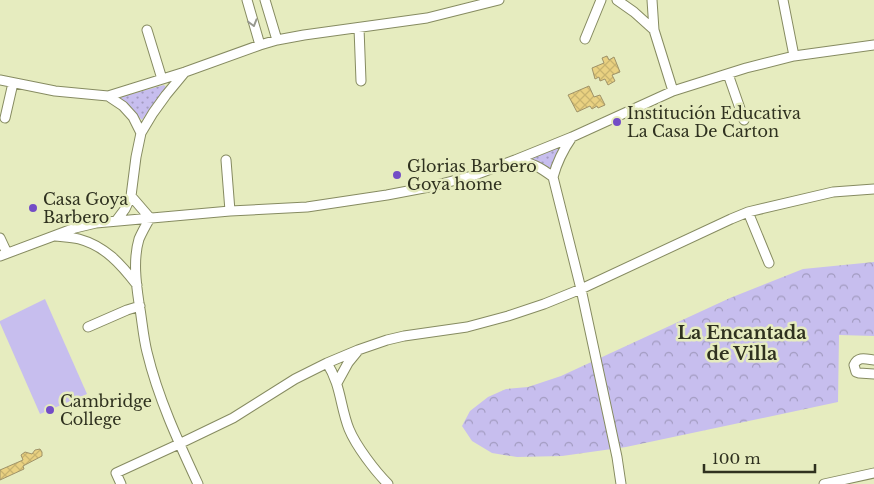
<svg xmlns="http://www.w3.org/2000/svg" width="874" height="484" viewBox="0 0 874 484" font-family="'Libre Baskerville',serif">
<defs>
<pattern id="grass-dots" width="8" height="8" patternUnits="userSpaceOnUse" patternTransform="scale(1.25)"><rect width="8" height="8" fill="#c7beee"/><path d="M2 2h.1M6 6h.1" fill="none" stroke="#a29bc0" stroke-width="1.8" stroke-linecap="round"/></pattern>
<pattern id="park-crowns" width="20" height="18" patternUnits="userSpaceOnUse" patternTransform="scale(1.25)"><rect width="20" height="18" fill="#c7beee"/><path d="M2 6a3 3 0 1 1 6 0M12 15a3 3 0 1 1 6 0" fill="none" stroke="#a29bc0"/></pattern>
<pattern id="building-cross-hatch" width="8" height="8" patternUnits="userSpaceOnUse" patternTransform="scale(1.25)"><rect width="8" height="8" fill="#e9d181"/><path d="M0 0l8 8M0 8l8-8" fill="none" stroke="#c8b46f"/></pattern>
</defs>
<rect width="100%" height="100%" fill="#e6ecbf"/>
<path fill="url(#grass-dots)" d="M164 85 166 87 142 120 121 100 120 98 124 96Z
M561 147 552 169 528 158Z"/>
<path fill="url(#park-crowns)" d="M874 262V336L839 335 838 402 626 447 562 456 517 457 492 453 472 441 462 426 470 411 488 397 506 389 528 387 561 376 730 298 803 269Z"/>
<path fill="#c7beee" d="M45 299 87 394 40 414 0 323V321Z"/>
<path fill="url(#building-cross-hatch)" stroke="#9f9369" d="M607 56 609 60 614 57 620 72 612 75 615 81 608 85 605 79 600 81 599 77 595 79 592 68 604 63 602 58Z
M589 86 594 97 600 95 605 105 598 108 597 106 592 109 590 106 577 112 568 95Z
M40 449 42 452V456L23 466 24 469 0 480V470L23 460 21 455 25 452 32 454 35 450Z"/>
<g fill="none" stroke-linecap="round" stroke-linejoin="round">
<g stroke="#868b61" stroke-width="11">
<path id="minor" d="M247 0 260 45
M265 0 277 40
M617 0 634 12 654 30
M652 0 654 30 673 91
M783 0 794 56
M359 28 361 81
M147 30 162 79
M585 39 601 0
M728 74 744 120
M0 80 55 91 108 96 185 72 260 45 277 40 304 35 427 18 499 0
M108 96 123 106 133 117 141 133
M5 118 13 83
M572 137C563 150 557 162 553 177L581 289 617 457 621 484
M226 160 230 211
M515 160C532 163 540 167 553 177
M131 196 150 218C146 225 142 232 139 239 133 259 136 283 139 303 142 319 143 336 147 352 158 398 178 441 198 484
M748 212 769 263
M116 221 125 209 131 196 136 157 141 133 153 113 166 95 185 72
M55 236C63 237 71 237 79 239 105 246 121 264 137 285
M0 238 7 253
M0 256 75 228 96 223 230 211 307 207 387 195 429 187 472 176 515 160 572 137 673 91 746 68 794 56 874 45
M88 327 127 310 140 306
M874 360C866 359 858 356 854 365L856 372 859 373 874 374
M327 363C341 385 340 406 349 429 356 446 375 471 388 484
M337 383 348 363 357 352
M121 484 116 473 179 444 233 418 295 379 327 363 358 350 387 340 404 336 467 327 508 316 544 304 581 289 731 219 748 212 833 192 874 189
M824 484 874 473"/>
</g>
<use href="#minor" stroke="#fff" stroke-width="9"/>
</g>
<defs><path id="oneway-chevron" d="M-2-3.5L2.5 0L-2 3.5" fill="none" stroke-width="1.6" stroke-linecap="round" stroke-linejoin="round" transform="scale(1.25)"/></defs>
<use stroke="#97988f" href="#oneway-chevron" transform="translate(253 23) rotate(74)"/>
<g fill="#734dc6" stroke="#e6ecbf" stroke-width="2">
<circle cx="617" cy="122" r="5"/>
<circle cx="397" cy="175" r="5"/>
<circle cx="33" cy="208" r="5"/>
<circle cx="50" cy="410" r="5"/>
</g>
<g text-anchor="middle" stroke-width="5" stroke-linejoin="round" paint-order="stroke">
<g font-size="16" fill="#2f311f" stroke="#e6ecbf" text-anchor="start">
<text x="627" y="119">Institución Educativa<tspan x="627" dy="18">La Casa De Carton</tspan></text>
<text x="407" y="172">Glorias Barbero<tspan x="407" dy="18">Goya home</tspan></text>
<text x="43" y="205">Casa Goya<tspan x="43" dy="18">Barbero</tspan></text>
<text x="60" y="407">Cambridge<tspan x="60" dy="18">College</tspan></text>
</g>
<g font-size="18" font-weight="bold" fill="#2f311f" stroke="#e6ecbf">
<text x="742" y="339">La Encantada<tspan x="742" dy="21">de Villa</tspan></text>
</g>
</g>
<path d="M704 464v8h111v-8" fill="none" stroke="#2f311f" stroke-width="2.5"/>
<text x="712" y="464" font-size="15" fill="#2f311f" stroke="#e6ecbf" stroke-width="4" paint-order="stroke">100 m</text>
</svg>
